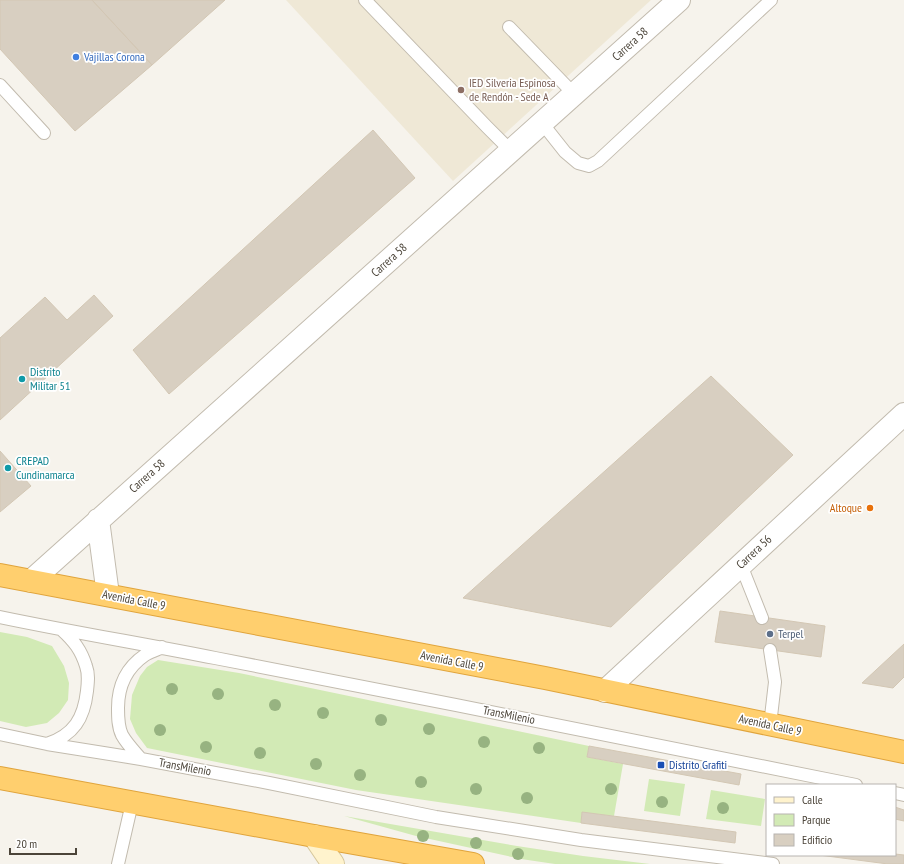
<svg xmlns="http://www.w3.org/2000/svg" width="904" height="864" viewBox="0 0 904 864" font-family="'PT Sans Narrow',sans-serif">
<rect width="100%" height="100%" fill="#f6f3ec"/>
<path fill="#efe8d6" d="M286 0H651L453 181Z"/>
<path fill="#d2eab5" d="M0 632 27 637 52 646 64 666 69 683 68 700 59 713 47 723 26 727 0 721Z
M158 660 239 673 589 746 587 757 623 764 614 816 582 813 581 823 356 790 147 748 136 733 130 719 132 695 140 676 147 667Z
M649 779 685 784 680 816 644 811Z
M711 790 765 799 761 826 706 819Z
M344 816 517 846 583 856 650 864H555L521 859 416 836Z"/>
<path fill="#d8cfc1" stroke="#d3c7b4" d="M0 0H92L152 65 75 131 0 49Z
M92 0H225L152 65Z
M373 130 415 178 169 394 133 350Z
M94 295 113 316 0 420V338L45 297 67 320Z
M711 376 793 455 611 627 463 598Z
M0 451 31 486 0 512Z
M720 611 825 626 821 657 715 642Z
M904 644V677L893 688 862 683Z
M589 746 741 774 739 785 587 757Z
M895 807 904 810V821L895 819Z
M582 812 736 832 735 843 581 823Z
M895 854 904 855V864H888L819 855H895Z"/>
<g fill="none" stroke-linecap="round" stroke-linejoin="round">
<g stroke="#c2bbae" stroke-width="14">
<path id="lane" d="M365 0 487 127 511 151
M509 27 574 94
M0 85 44 133
M542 123 565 152 578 163 589 166 598 161 771 0
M741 565 762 618
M0 617C72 632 144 644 215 658 429 699 642 742 856 785
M770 725 775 682 770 650
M0 734 47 744 141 759 269 783 436 817 581 840 773 864
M47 744C74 735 84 718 87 691 88 682 89 674 86 666 81 650 74 641 62 630
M141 759C135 752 127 744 122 735 118 727 118 717 118 708 118 686 126 668 145 655 150 652 157 650 162 647
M895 793 904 795
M118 864 132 803"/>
</g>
<g stroke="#c2bbae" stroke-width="24">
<path id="street" d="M98 520 108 595
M31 581 679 0
M605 691 904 414"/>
</g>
<g stroke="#d6c79b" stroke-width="24">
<path id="secondary" d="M314 836 333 864"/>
</g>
<g stroke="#e0a43c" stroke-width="24">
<path id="highway" d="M0 575 545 678 904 752
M0 778 314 836 473 864"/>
</g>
<use href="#lane" stroke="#fff" stroke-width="12"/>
<use href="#street" stroke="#fff" stroke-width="22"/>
<use href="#secondary" stroke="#fff3cd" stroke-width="22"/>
<use href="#highway" stroke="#ffcf6e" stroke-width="22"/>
</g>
<g fill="#97b381">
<circle cx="172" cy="689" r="6"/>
<circle cx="218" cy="694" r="6"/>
<circle cx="275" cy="705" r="6"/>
<circle cx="323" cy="713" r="6"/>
<circle cx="381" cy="720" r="6"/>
<circle cx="429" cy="729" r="6"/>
<circle cx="160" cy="730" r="6"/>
<circle cx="484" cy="742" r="6"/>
<circle cx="206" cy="747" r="6"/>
<circle cx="539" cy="748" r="6"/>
<circle cx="260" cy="753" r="6"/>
<circle cx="316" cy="764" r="6"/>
<circle cx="360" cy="775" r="6"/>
<circle cx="421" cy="782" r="6"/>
<circle cx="476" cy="789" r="6"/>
<circle cx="611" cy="789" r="6"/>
<circle cx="527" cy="798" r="6"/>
<circle cx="662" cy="802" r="6"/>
<circle cx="723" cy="808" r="6"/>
<circle cx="423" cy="836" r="6"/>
<circle cx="476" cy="843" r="6"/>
<circle cx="518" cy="854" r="6"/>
</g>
<circle fill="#3f7fe0" stroke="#fff" stroke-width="1.5" cx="76" cy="57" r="4"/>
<circle fill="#8d6e63" stroke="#fff" stroke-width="1.5" cx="461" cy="90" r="4"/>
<g fill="#0f9aa8" stroke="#fff" stroke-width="1.5">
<circle cx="22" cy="379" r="4"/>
<circle cx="8" cy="468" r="4"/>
</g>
<circle fill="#e8710a" stroke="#fff" stroke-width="1.5" cx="870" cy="508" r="4"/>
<circle fill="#5c6f8a" stroke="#fff" stroke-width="1.5" cx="770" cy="634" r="4"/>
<rect fill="#1a4fb4" stroke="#fff" stroke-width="1.5" x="657" y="761" width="8" height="8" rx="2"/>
<g text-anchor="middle" stroke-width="3.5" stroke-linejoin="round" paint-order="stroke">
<g font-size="12" fill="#4b4439" stroke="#fff">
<text transform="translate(630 44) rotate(-42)" y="4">Carrera 58</text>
<text transform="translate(389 260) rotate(-42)" y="4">Carrera 58</text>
<text transform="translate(147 476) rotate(-42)" y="4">Carrera 58</text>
<text transform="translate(754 552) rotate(-43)" y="4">Carrera 56</text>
<text transform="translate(134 600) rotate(11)" y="4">Avenida Calle 9</text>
<text transform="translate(452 661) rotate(11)" y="4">Avenida Calle 9</text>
<text transform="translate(509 715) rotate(11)" y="4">TransMilenio</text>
<text transform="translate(770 725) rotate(12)" y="4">Avenida Calle 9</text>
<text transform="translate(185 767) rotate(10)" y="4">TransMilenio</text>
</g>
<g font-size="12" fill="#366cbe" stroke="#fff" text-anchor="start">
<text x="84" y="61">Vajillas Corona</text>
</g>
<g font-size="12" fill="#785e54" stroke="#fff" text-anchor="start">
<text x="469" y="87">IED Silveria Espinosa<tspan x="469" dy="14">de Rendón - Sede A</tspan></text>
</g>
<g font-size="12" fill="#0d838f" stroke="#fff" text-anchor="start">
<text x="30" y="376">Distrito<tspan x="30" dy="14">Militar 51</tspan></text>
<text x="16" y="465">CREPAD<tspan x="16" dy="14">Cundinamarca</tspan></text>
</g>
<g font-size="12" fill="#c56008" stroke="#fff" text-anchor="end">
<text x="862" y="512">Altoque</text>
</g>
<g font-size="12" fill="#4e5e75" stroke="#fff" text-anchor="start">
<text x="778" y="638">Terpel</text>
</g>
<g font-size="12" fill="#164399" stroke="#fff" text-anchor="start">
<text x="669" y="769">Distrito Grafiti</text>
</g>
</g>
<rect x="766" y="784" width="130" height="72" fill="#ffffff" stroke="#b7b4b0"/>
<rect x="774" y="797" width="20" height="6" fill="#fff3cd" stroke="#b7b4b0"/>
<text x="802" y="804" font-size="12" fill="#4b4439">Calle</text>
<rect x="774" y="814" width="20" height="12" fill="#d2eab5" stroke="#b7b4b0"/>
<text x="802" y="824" font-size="12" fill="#4b4439">Parque</text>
<rect x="774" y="834" width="20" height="12" fill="#d8cfc1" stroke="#b7b4b0"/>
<text x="802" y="844" font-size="12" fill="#4b4439">Edificio</text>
<path d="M10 848v6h66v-6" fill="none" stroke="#4b4439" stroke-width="2"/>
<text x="16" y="848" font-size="12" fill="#4b4439" stroke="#ffffff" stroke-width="3" paint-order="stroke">20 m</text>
</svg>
